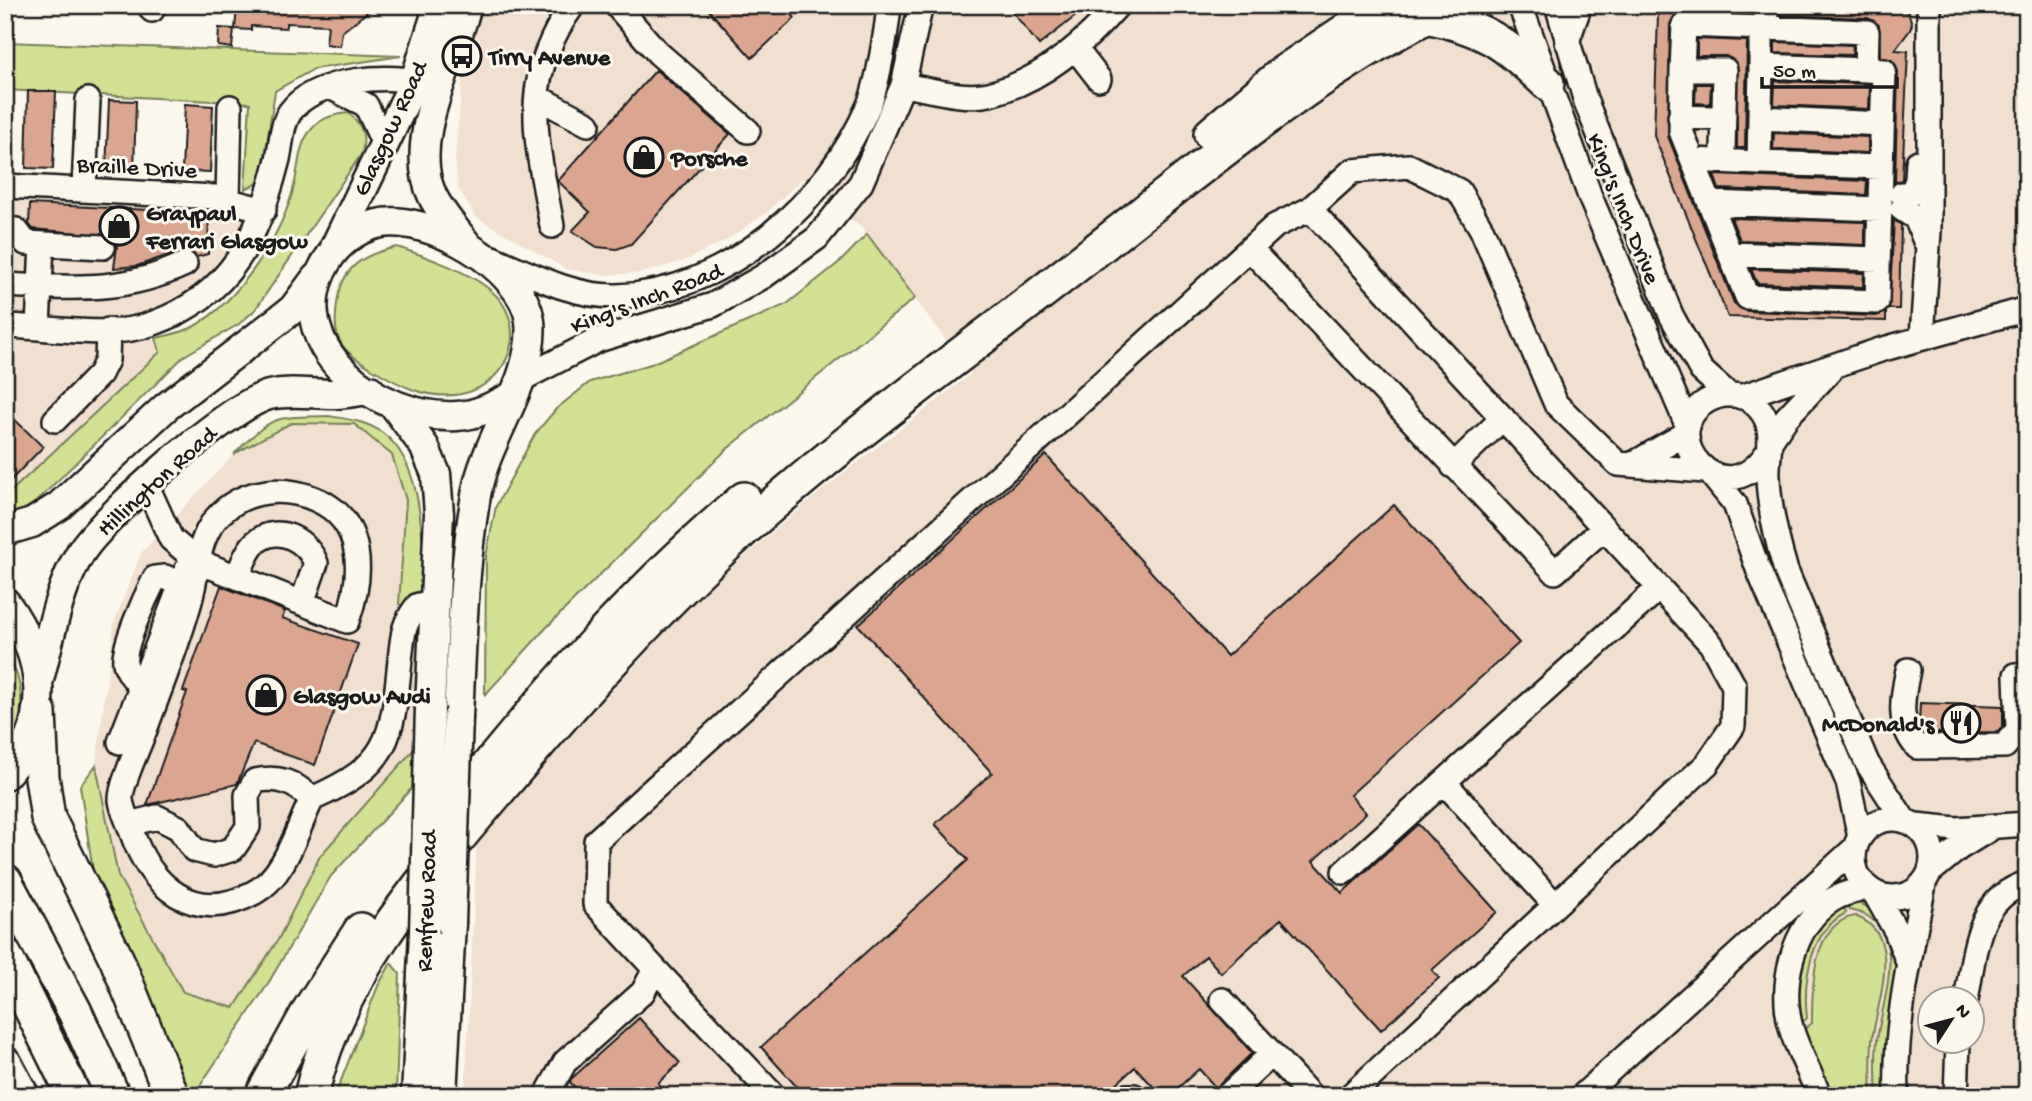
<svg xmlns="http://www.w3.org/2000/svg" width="2032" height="1101" viewBox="0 0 2032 1101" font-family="'Gochi Hand',sans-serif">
<rect width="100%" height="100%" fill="#fbf7ec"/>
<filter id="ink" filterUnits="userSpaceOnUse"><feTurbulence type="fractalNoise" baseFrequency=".0143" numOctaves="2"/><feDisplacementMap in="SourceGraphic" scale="14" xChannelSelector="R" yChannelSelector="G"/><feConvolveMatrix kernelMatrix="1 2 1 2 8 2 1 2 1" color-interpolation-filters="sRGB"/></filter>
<g filter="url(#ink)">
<path fill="#f1dfd0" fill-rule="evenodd" d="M483 5H2027V1096H465L477 840 698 596 816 495 971 374 863 229 803 178 766 213 727 240 684 261 641 273 604 275 566 269 476 217 458 188 455 158 463 72ZM1930 1000H1972V1042H1930Z
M5 201 244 211 247 224 207 282 149 313 160 352 5 497Z
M291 423 354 424 392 455 406 500 399 604 423 622 415 748 320 856 279 938 234 1008 183 992 118 876 96 765 114 623 141 553 234 454Z"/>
<path fill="#d2e093" stroke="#777e58" stroke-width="2" d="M5 42 401 56 314 69 275 91 261 182 245 189 250 103 5 90Z
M349 113C362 125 366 135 362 153L255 310 239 324 184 356 27 511 5 519V497L160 352 156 338C168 335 182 333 193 327 238 302 282 236 294 186 299 167 298 145 311 130 320 118 334 114 349 113Z
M867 234 915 298 726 450 546 628 485 695 486 556 496 506 535 434 556 409 590 382 651 364 787 304 842 260Z
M397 247C423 255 469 272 489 289 531 322 512 384 461 394 446 397 429 395 414 390 397 384 351 359 342 345 336 336 335 324 336 314 338 272 357 255 397 247Z
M328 416C347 419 368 421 384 434 425 465 422 546 426 593L409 597 403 607 399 604 406 500 392 455 354 424 291 423 234 454C274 415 272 417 328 416Z
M5 649C26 683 27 721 5 754Z
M415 748 413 787 331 876 266 987 193 1096H190L96 890 80 786 96 765 118 876 183 992 234 1008 279 938 320 856Z
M1847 903C1878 898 1894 943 1897 968L1885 1049V1096H1877C1876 1078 1875 1059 1877 1041 1881 1004 1907 946 1869 917 1863 913 1856 912 1849 910Z
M1843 905 1846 913C1809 932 1803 982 1807 1018L1801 1024C1792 978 1804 933 1843 905Z
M1855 916C1906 934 1876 1004 1872 1041 1871 1059 1871 1077 1872 1096H1829L1803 1030 1812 1023C1812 991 1811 923 1855 916Z
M391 963 400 974 396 1096H335L378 986Z"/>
<path fill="#daa68f" stroke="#1c1c1c" stroke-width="2" d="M248 5H376L342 32 340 46 326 44 328 25 286 23V28L251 26V30L235 29 237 7 248 8Z
M704 5H784L795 18 752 58Z
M1007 5H1070L1077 15 1039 45Z
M1672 5H1752V13L1678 12 1670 24 1668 136 1734 303 1746 311 1876 316 1886 312V321L1728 317 1654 136 1658 14H1672Z
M1780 5 1896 6 1908 12 1912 24 1910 30 1895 50 1908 51 1902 180 1895 182 1898 71 1892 60 1880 57 1879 25 1868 18 1780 15Z
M219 28 234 29 232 48 218 46Z
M1697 39 1747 41 1745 148H1737V64L1726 56H1697Z
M1775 42 1853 45 1852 55 1775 53Z
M656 70 730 134 631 244 617 249 597 247 572 231 590 212 558 181Z
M1775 81 1870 84 1869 109 1774 105Z
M1696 84H1711L1710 104 1695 103Z
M28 91H56L53 169 26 168Z
M109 100 136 101 134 171 106 170Z
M185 104 213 106 210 172 182 171Z
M1774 133 1868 137V153L1773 149Z
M1714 175 1867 181 1866 195 1719 189Z
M30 204 209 213 208 254 197 257 187 250 180 251 137 266 114 268 117 247 111 236 33 229 29 224Z
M1731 218 1865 222V245L1740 240Z
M1894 220 1901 225 1899 309H1889Z
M1751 269 1864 273 1863 287 1757 283Z
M5 410 43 447 5 486Z
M1046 455 1227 656 1394 505 1519 643 1350 795 1366 813 1313 861 1342 893 1418 824 1497 912 1432 970 1439 978 1381 1030 1281 919 1221 973 1206 956 1183 976 1252 1053 1216 1088 1199 1069 1169 1096H1162L1135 1067 1103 1096H805L761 1047 968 860 935 824 992 773 858 625Z
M221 586 285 611 282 618 358 644 315 765 254 743 237 784 147 805 187 692 183 691Z
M1920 703 2003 706V726L1998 732 1924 733 1919 724Z
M639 1018 680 1063 658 1083 663 1088 654 1096H582L570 1082 571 1079Z"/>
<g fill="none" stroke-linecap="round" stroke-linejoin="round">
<g stroke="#1c1c1c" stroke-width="28">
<path id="minor" d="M616 5 658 53 748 131
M1520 5 1591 199 1688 427
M1557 5 1586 102 1671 315 1701 370 1729 395
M152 10 154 5
M1761 28V66L1866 70 1867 32 1766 28
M1567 42 1580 5
M1075 48 1099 79
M1682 70 1681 131 1747 297 1877 302 1884 71 1866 70
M903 85C929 89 963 100 989 94 1040 82 1085 43 1118 5
M330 87 366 105 383 142
M537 97 588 124
M1680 117 1715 118
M1760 118 1882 124
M1723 150 1725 70H1682L1684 25 1766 28V5
M1693 160 1759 163 1761 66
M1759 163 1881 167
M5 186 215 197 264 210
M84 190 88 100
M1902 194 1912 193 1917 180 1918 162
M228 200 230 107
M1710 203 1880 209
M1310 209 1352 171 1409 166 1459 191 1482 230 1556 404 1618 464 1705 471
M1902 209 1916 218 1925 241
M552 226C537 141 517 82 573 5
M5 229 16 230 26 243 103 247
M1250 249 1555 572 1604 528
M1730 254 1878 259
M490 257C531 274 572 297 617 296 727 293 828 201 869 105 878 83 887 29 889 5
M5 285C71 288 124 293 185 264
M5 326C52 327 109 340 154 323 231 295 258 237 277 163 282 146 280 127 290 112 315 77 393 73 430 84
M38 327 42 244
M1922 337 1929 231V5
M520 380 598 340 713 305 764 276 817 238 861 183 903 85 921 5
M1741 397 1880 350 2027 309
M55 420 100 374 107 360 108 330
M1770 442 1787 417 1831 370
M1767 453C1722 520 1652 433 1707 401 1718 395 1731 393 1743 397 1756 402 1767 415 1769 429 1772 444 1767 461 1768 477 1769 509 1777 541 1786 571L1867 763 1904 820
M1633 464 1687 433
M1453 466 1503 418
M1710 473 1735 504 1758 569 1848 782 1860 837
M147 486 171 539 197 561 347 621C363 577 366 520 315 499 284 486 247 489 221 513 196 537 199 569 190 601 178 645 160 688 145 730 139 746 120 786 121 800 122 810 128 821 131 830 150 887 195 926 255 892 286 875 297 828 312 799 390 765 392 740 400 660 403 635 402 625 418 605L436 602
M237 577C242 566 247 550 256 542 279 523 307 541 316 563L302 603
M1908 670C1902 698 1897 724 1917 747L2005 746 2018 730 2016 675
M140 687C135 680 127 672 125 663 122 647 147 594 155 578L165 577 180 584
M120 742 187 569
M1444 782 1555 905
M1854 858a39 39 0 1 1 78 0a39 39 0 1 1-78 0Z
M129 824 157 817 179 828 194 850 214 855 233 849 248 827 247 795 255 781C279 776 294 782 312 799
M1916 825 1956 829 2027 824
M1344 872 1659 588
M1930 872 1959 848 1990 829
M1874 892 1896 931 1909 965
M655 969 774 1096
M1222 1000 1311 1096
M1966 1000C1975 955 1975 898 2027 883
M546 1096 565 1062 643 992 655 969 595 904 596 841 1275 226 1310 209 1711 644 1734 686 1733 726 1707 764 1350 1096
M1127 1096H1134
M1227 1096 1272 1054
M1582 1096 1855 848
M1819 1096C1811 1074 1799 1053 1792 1031 1778 988 1792 925 1832 900 1843 893 1855 891 1867 888
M1897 1096C1894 1026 1911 952 1924 884
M1956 1096 1958 1042"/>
</g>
<g stroke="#1c1c1c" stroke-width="33">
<path id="major" d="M467 5C453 61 405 141 433 197 442 215 456 230 468 246
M335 247 415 80 439 5
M393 404 424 446 436 474 439 514 430 707
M5 531 32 523 59 506 166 407 293 309 316 278
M5 602C45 657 54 722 5 775
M38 683C50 640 57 591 81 552 103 517 230 405 269 395 291 390 310 394 333 394 345 394 358 391 370 390
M458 717C462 641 463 565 477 490 487 437 536 376 530 321 523 267 427 212 377 224 356 229 338 243 327 261 276 344 379 421 457 416 477 415 494 406 511 397
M416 1096 424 932
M442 1096 451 923"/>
</g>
<g stroke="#1c1c1c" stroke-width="38">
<path id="highway" d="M1426 16C1486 28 1503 42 1547 83
M1211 134 1284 72 1384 5
M39 712 42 777 48 818 117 960 172 1096
M451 812C540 700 634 591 744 499
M5 881 75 1012 113 1096
M5 956 74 1096
M5 1064 22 1096
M262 1096 310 1009 361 930
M311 1096C337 978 417 886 493 797 568 709 643 622 728 544 835 446 954 361 1068 272 1189 178 1310 73 1449 5"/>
</g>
<use href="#minor" stroke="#fbf7ec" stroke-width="23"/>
<use href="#major" stroke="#fbf7ec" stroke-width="28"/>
<use href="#highway" stroke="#fbf7ec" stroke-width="33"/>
<g stroke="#1c1c1c" stroke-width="33" stroke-linecap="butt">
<path id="major-bridge" d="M451 923 458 717
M424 932 430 707"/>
</g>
<use href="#major-bridge" stroke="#fbf7ec" stroke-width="28"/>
</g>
</g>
<defs>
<g id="bus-ring" transform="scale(2.0125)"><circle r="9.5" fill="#fbf7ec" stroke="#1c1c1c" stroke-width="1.5"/><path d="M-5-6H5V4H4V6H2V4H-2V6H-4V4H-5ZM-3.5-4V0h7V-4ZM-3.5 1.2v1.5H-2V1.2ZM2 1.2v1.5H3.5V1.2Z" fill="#1c1c1c"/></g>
<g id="shop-ring" transform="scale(2.0125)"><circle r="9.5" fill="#fbf7ec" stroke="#1c1c1c" stroke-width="1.5"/><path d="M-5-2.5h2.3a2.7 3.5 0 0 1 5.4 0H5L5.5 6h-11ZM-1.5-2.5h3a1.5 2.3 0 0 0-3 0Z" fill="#1c1c1c"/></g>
<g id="restaurant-ring" transform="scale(2.0125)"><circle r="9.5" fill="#fbf7ec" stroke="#1c1c1c" stroke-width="1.5"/><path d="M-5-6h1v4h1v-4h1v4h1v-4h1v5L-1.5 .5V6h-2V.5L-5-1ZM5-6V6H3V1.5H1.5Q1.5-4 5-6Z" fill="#1c1c1c"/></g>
</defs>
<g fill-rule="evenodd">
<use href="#bus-ring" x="462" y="56"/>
<use href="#shop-ring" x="644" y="157"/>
<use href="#shop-ring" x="119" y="226"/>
<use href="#shop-ring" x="266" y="695"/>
<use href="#restaurant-ring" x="1961" y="723"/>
</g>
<g text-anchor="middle" stroke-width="6" stroke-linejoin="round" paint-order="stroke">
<g font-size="24" font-weight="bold" fill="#1c1c1c" stroke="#fbf7ec" text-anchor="start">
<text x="489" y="64">Tirry Avenue</text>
<text x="671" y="165">Porsche</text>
<text x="146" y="220">Graypaul<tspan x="146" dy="28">Ferrari Glasgow</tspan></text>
<text x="293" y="703">Glasgow Audi</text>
<text x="1934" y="731" text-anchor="end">McDonald's</text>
</g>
<g font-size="24" fill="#1c1c1c" stroke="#fbf7ec">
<text transform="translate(389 128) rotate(-65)" y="8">Glasgow Road</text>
<text transform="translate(137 166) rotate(3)" y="8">Braille Drive</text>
<text transform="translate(1625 208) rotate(68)" y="8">King's Inch Drive</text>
<text transform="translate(646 297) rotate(-21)" y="8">King's Inch Road</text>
<text transform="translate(156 480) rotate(-42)" y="8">Hillington Road</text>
<text transform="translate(425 901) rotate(-88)" y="8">Renfrew Road</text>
</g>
</g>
<rect width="2032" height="1101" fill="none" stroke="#fbf7ec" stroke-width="28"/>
<rect x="14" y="14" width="2004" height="1073" fill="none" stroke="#1c1c1c" stroke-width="2.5" filter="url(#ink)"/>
<g transform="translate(1951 1020) rotate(54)"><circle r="33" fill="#fbf7ec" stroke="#a29f99" stroke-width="2"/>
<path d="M0-5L12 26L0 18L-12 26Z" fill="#1c1c1c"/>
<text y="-10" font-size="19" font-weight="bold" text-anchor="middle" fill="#1c1c1c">N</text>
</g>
<path d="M1762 77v10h135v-10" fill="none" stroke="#1c1c1c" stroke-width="3.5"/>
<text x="1773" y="77" font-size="21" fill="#1c1c1c" stroke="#fbf7ec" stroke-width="5" paint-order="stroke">50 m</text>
</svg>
